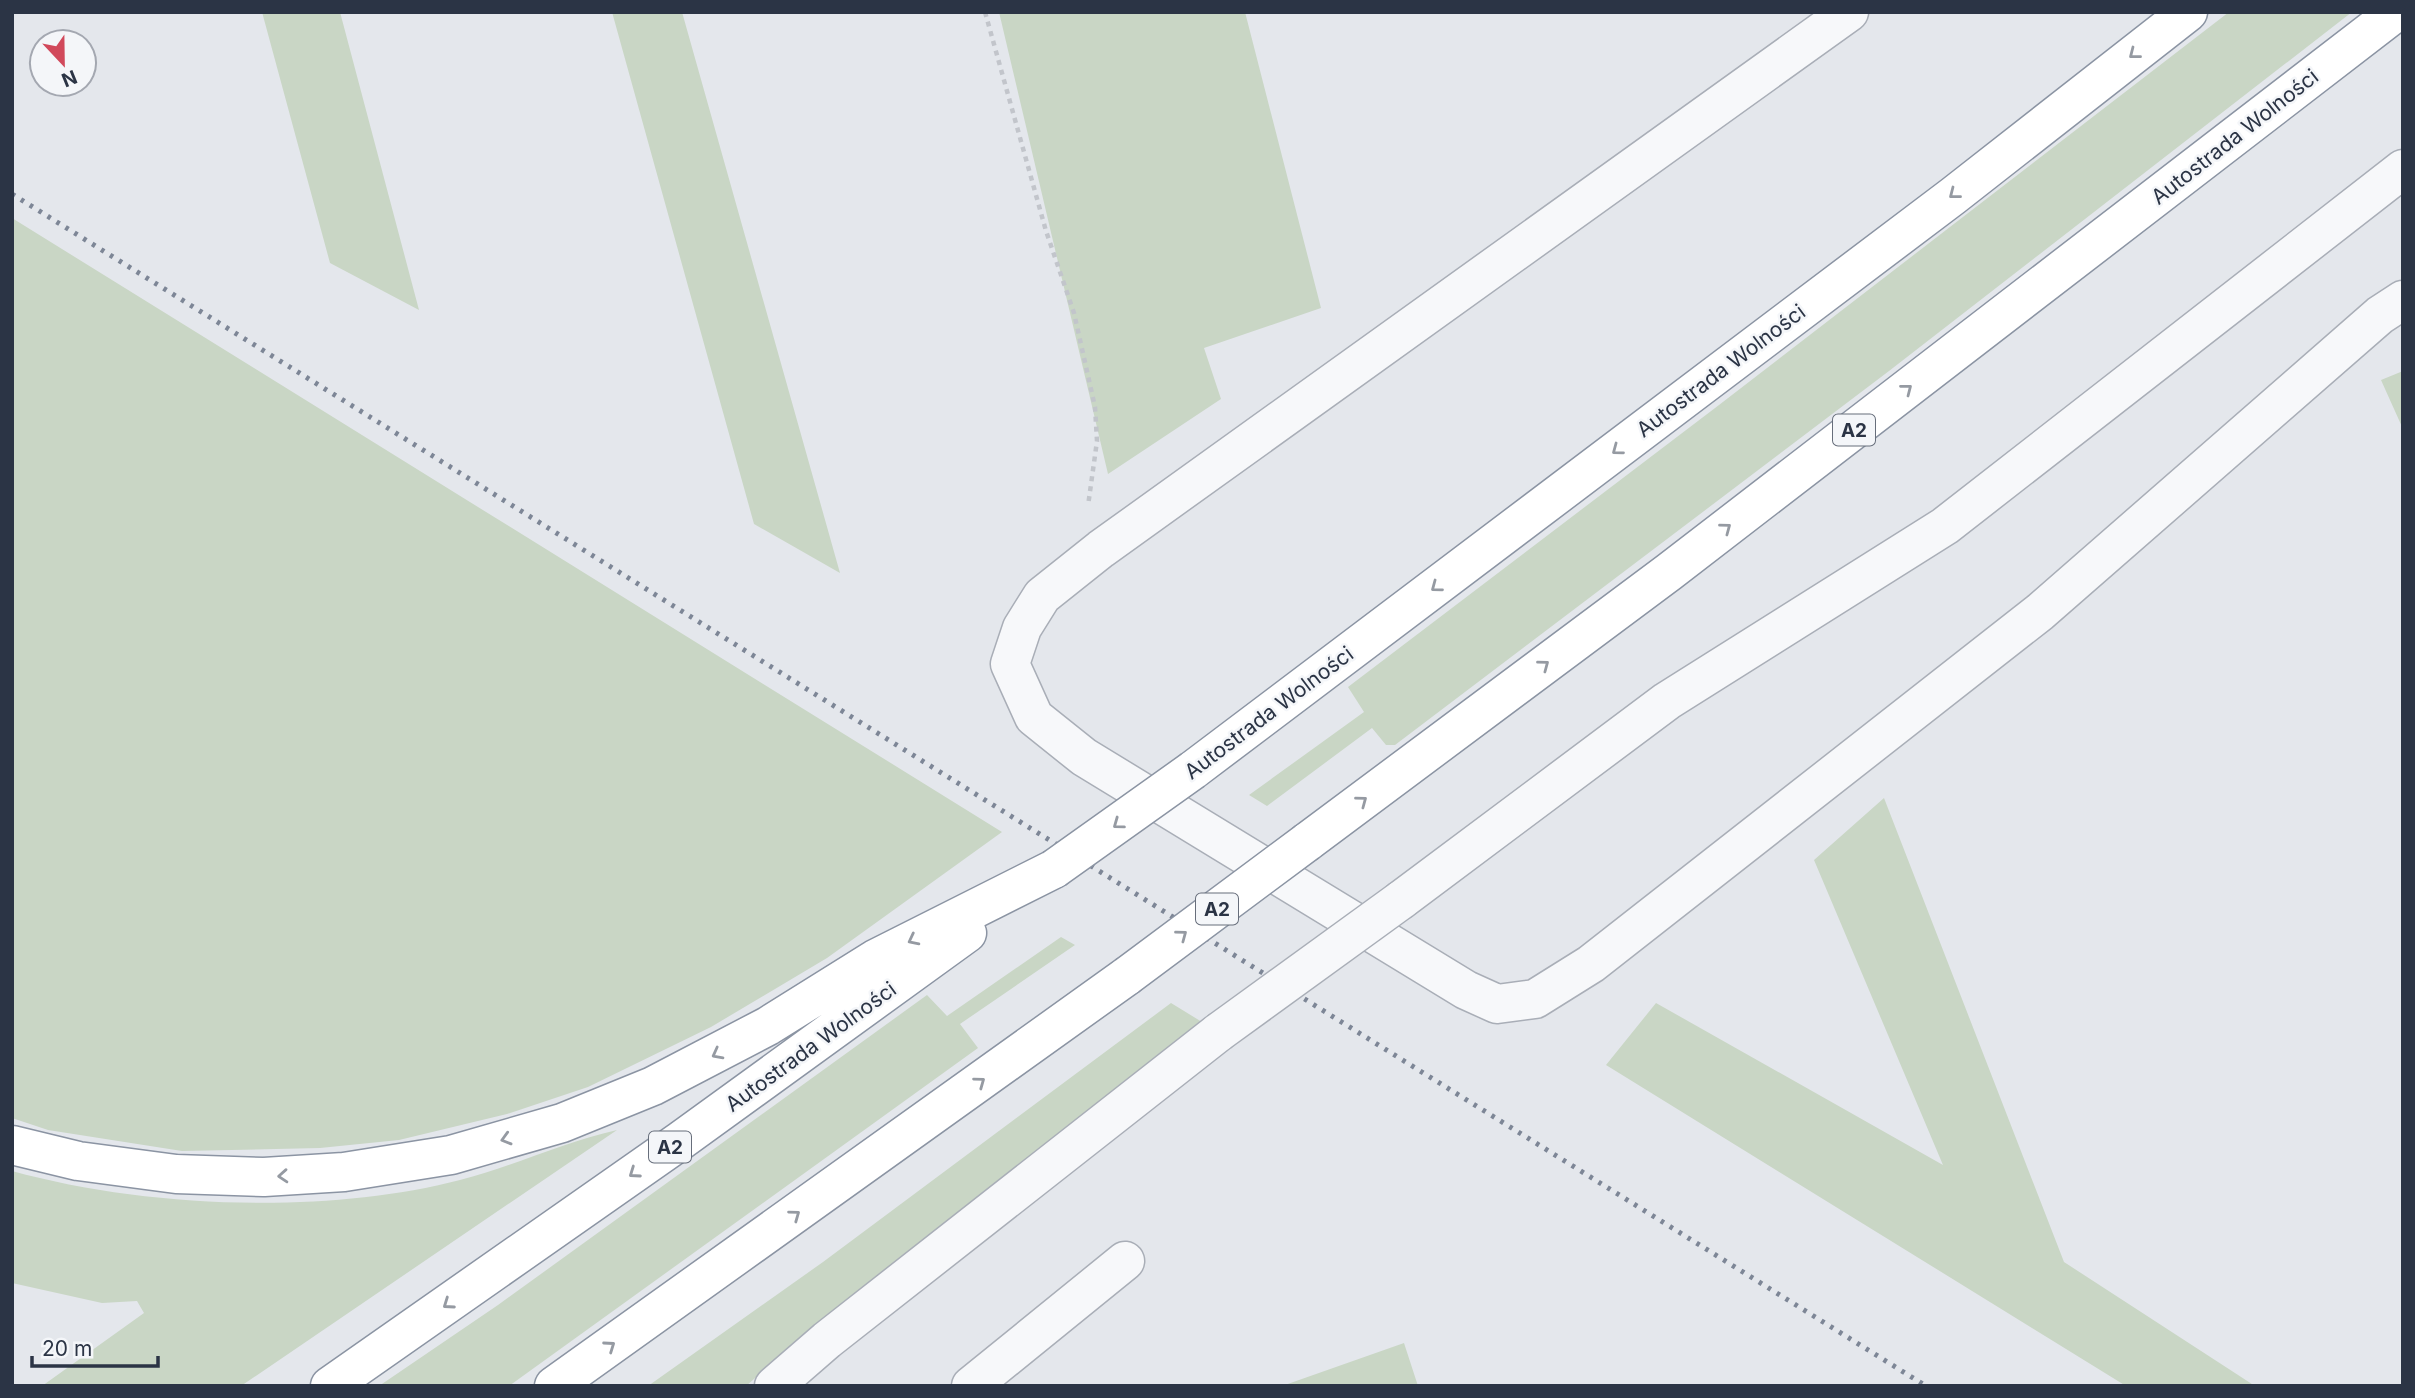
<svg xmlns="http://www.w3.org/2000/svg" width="2415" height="1398" viewBox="0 0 2415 1398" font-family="Inter,sans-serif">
<rect width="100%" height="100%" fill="#e4e7ec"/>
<path fill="#c9d6c5" d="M262 12H340L419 310 330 263Z
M612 12H682L840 573 754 524Z
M999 12H1245L1321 308 1204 348 1221 399 1108 474Z
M2229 12H2352L1889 371 1395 745H1386L1372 728 1267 806 1249 795 1364 712 1348 687 1719 405Z
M12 218 1002 832 827 958 711 1027 588 1087 507 1114 399 1140 320 1148 182 1151 48 1130 12 1118Z
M2403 371V429L2381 380Z
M1884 798 2064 1262 2255 1386H2126L1606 1065 1656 1003 1943 1165 1814 860Z
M1061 937 1075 945 960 1024 978 1048 509 1386H379L498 1305 927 995 947 1016Z
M1171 1003 1202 1022 822 1320 746 1386H648L823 1262Z
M617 1130 241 1386H42L144 1313 137 1301 102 1303 12 1283V1171C146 1208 325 1215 460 1180 514 1166 564 1142 617 1130Z
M1404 1343 1418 1386H1282Z"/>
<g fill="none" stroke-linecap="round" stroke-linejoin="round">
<g stroke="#a9aeb7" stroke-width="41">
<path id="minor" d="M1849 12 1101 549 1042 596 1022 628 1010 664 1034 717 1084 757 1466 990 1497 1004 1535 999 1591 964 2040 612 2380 315 2403 300
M1401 900 1667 701 1945 526 2403 169
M774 1386 827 1340 1219 1032
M971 1386 1125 1261"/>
</g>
<g stroke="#8b94a3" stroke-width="41">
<path id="highway" d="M1193 770 1953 196 2188 12
M1307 842 1669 572 2396 12
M12 1145 78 1161 176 1174 264 1177 344 1172 451 1155 562 1123 653 1086 768 1026 875 959 1054 869
M330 1386 680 1141 967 933
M554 1386 1127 976"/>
</g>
<path stroke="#c2c5cb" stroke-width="4.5" stroke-dasharray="5 5" stroke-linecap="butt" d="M985 12 1046 231 1074 313 1095 407 1097 441 1088 506"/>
<use href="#minor" stroke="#f7f8fa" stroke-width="38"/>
<use href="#highway" stroke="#fff" stroke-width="38"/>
<path stroke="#7d8696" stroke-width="5" stroke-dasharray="3.5 7" stroke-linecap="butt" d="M12 194 1926 1386"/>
<g stroke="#a9aeb7" stroke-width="41" stroke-linecap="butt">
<path id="minor-bridge" d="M1219 1032 1401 900"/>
</g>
<g stroke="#8b94a3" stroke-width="41" stroke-linecap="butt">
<path id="highway-bridge" d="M1054 869 1193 770
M1127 976 1307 842"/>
</g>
<use href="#minor-bridge" stroke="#f7f8fa" stroke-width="38"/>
<use href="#highway-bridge" stroke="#fff" stroke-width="38"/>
</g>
<defs><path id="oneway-chevron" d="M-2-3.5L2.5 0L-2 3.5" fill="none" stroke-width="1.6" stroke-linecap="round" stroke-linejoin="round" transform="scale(1.75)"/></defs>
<g stroke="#959aa2">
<use href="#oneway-chevron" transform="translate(2134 54) rotate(142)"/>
<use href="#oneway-chevron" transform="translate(1954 194) rotate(142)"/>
<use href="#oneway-chevron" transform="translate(1907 389) rotate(-38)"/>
<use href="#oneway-chevron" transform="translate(1617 450) rotate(143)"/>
<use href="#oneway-chevron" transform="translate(1726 528) rotate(-37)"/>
<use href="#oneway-chevron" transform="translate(1436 587) rotate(143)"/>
<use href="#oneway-chevron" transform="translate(1544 665) rotate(-37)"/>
<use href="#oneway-chevron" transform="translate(1362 801) rotate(-37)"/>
<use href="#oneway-chevron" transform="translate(1118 824) rotate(144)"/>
<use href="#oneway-chevron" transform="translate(1182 935) rotate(-37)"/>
<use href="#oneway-chevron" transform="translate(913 940) rotate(153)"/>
<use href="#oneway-chevron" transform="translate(717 1054) rotate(152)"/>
<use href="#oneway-chevron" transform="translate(980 1082) rotate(-36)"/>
<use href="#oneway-chevron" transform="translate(506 1139) rotate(164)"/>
<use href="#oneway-chevron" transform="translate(634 1173) rotate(145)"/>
<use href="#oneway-chevron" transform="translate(283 1176) rotate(176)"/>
<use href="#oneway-chevron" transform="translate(795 1215) rotate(-36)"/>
<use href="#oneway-chevron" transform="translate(448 1304) rotate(145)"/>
<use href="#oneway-chevron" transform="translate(610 1346) rotate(-35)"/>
</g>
<g text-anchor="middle" stroke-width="5" stroke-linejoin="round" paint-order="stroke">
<g fill="#f4f6f9" stroke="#676e7b" stroke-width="2">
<rect x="1833" y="414.5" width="42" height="31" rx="5"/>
<rect x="1196" y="893.5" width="42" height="31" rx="5"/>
<rect x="649" y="1131.5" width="42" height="31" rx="5"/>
</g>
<g font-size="19" font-weight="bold" fill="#2b3445">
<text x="1854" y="437">A2</text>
<text x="1217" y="916">A2</text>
<text x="670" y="1154">A2</text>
</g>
<g font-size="21" fill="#2b3445" stroke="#f4f6f9">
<text transform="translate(2235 137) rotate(-38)" y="7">Autostrada Wolności</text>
<text transform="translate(1721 371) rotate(-37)" y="7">Autostrada Wolności</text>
<text transform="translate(1269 713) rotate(-37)" y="7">Autostrada Wolności</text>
<text transform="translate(811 1047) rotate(-36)" y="7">Autostrada Wolności</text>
</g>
</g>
<rect width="2415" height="1398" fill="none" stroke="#2b3445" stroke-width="28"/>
<g transform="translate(63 63) rotate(158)"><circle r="33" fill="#f4f6f9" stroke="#a4a8b1" stroke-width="2"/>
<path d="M0-5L12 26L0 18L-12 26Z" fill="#d1495b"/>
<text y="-10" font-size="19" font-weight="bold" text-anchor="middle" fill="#2b3445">N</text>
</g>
<path d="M32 1356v10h126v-10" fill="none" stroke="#2b3445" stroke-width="3.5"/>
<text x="42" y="1356" font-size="21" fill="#2b3445" stroke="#f4f6f9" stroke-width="5" paint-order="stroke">20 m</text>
</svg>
